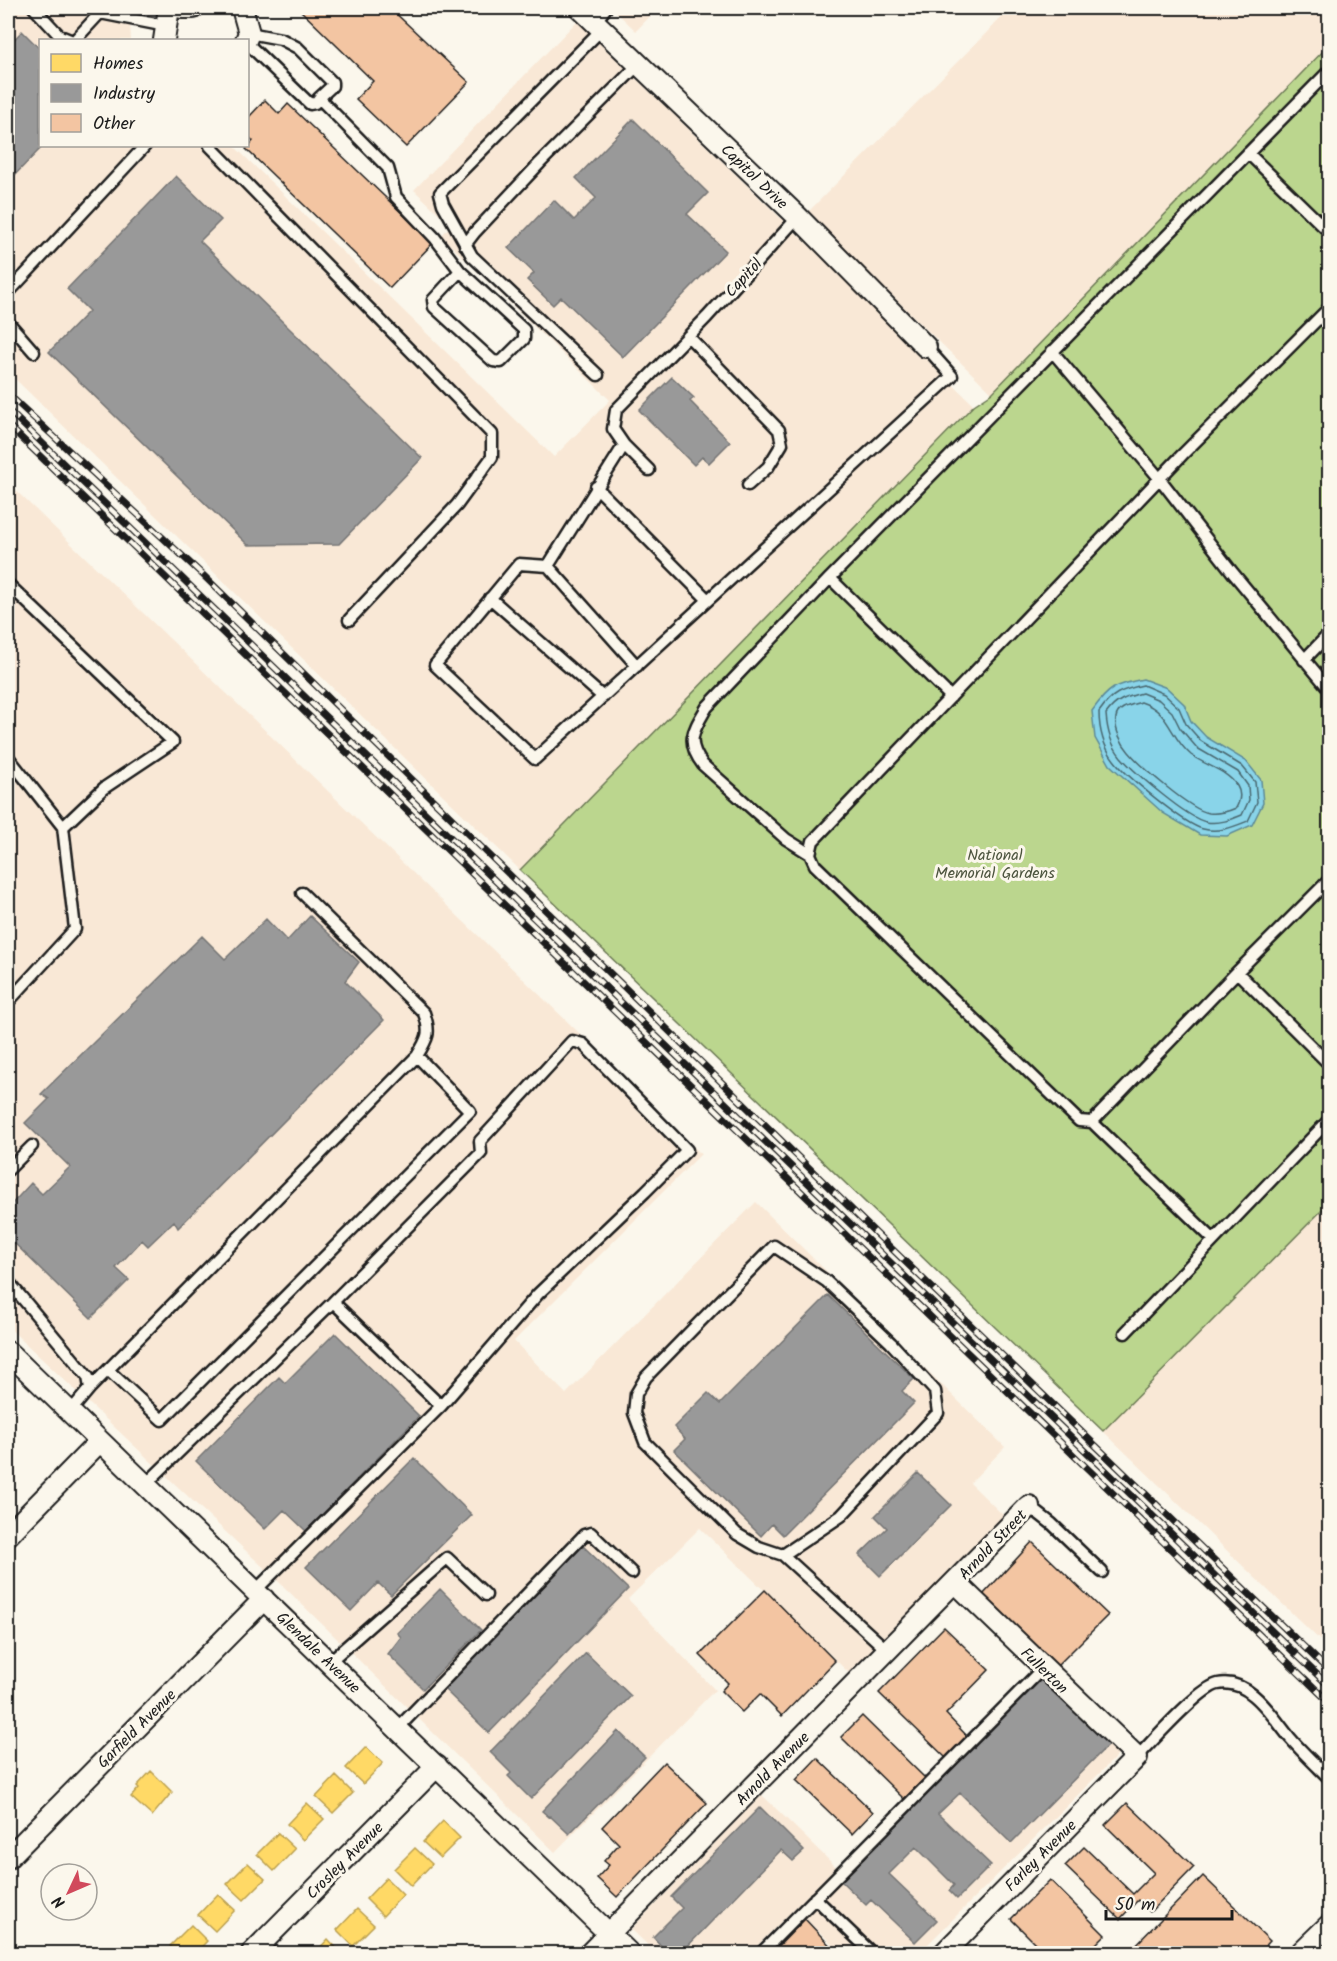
<svg xmlns="http://www.w3.org/2000/svg" width="1337" height="1961" viewBox="0 0 1337 1961" font-family="Kalam,sans-serif">
<rect width="100%" height="100%" fill="#fbf7ec"/>
<filter id="ink" filterUnits="userSpaceOnUse"><feTurbulence type="fractalNoise" baseFrequency=".0167" numOctaves="2"/><feDisplacementMap in="SourceGraphic" scale="12" xChannelSelector="R" yChannelSelector="G"/><feConvolveMatrix kernelMatrix="1 2 1 2 8 2 1 2 1" color-interpolation-filters="sRGB"/></filter>
<g filter="url(#ink)">
<path fill="#f9e8d6" d="M8 8H129L131 40H40V146H234L554 457 610 400 441 236 451 225 414 190 577 21 974 405 520 870 8 372Z
M612 8H658L636 31Z
M1011 8H1329V45L992 393 807 213Z
M8 483 573 1027 701 1154 514 1341 566 1394 756 1202 1005 1447 970 1483 1004 1516 849 1673 700 1528 628 1599 715 1690 555 1852 278 1581 8 1327Z
M1329 1203V1649L1103 1431Z
M1043 1674 1121 1752 919 1953H841L802 1915Z
M762 1795 836 1867 750 1953H656L631 1929Z"/>
<path fill="#bbd68e" stroke="#6c7955" stroke-width="1.5" d="M1329 45V1203L1103 1431 520 870 974 405 992 393Z"/>
<path fill="#89d4e9" stroke="#5d8a97" stroke-width="1.5" d="M1143 679 1167 688 1184 704 1191 721 1206 737 1246 761 1261 780 1263 803 1252 825 1227 836 1200 835 1163 813 1110 765 1095 738 1092 711C1109 687 1115 685 1143 679Z"/>
<path fill="#ffd966" stroke="#bba050" stroke-width="1.5" d="M366 1747 383 1763 363 1784 346 1768Z
M151 1771 172 1792 152 1816 131 1797 139 1788 137 1786Z
M336 1776 353 1793 333 1813 316 1797Z
M307 1803 324 1819 303 1840 287 1824Z
M443 1821 460 1838 440 1858 423 1842Z
M278 1833 295 1849 274 1871 257 1854Z
M415 1848 432 1864 411 1886 394 1869Z
M248 1863 265 1879 244 1900 227 1884Z
M386 1878 403 1895 383 1916 366 1899Z
M218 1894 235 1910 215 1931 198 1915Z
M357 1909 374 1925 353 1946 337 1930Z
M191 1925 207 1941 195 1954H178L170 1946Z
M328 1939 342 1954H314Z"/>
<path fill="#999" stroke="#747474" stroke-width="1.5" d="M22 31 40 49V146H43L8 182V46Z
M633 119 708 193 687 214 726 251 623 357 561 297 553 305 527 280 534 273 508 248 554 200 574 220 596 198 576 178Z
M176 176 221 220 200 241 422 458 339 544 248 545 49 352 89 311 67 289Z
M672 377 694 398 690 401 730 442 709 463 702 457 694 465 639 410Z
M310 916 359 962 345 981 384 1020 178 1228 174 1221 148 1246 142 1240 116 1268 129 1280 91 1318 8 1237V1208L31 1183 42 1194 70 1167 25 1123 49 1099 41 1094 202 936 225 959 266 919 287 941Z
M828 1295 914 1379 902 1391 914 1403 783 1535 772 1524 761 1536 674 1450 685 1439 674 1427 708 1393 720 1404Z
M335 1333 419 1416 306 1531 284 1510 265 1529 196 1461 279 1377 285 1383Z
M414 1458 472 1515 391 1595 378 1583 351 1611 306 1567Z
M918 1473 951 1505 880 1576 859 1555 887 1528 875 1516Z
M583 1546 628 1589 489 1733 444 1689Z
M440 1589 481 1630 423 1689 388 1654 401 1637 397 1633Z
M586 1653 631 1696 531 1799 508 1776 511 1773 490 1752Z
M1042 1679 1109 1744 1011 1843 960 1793 938 1814 991 1865 957 1899 949 1891 954 1885 916 1847 889 1874 937 1920 915 1942 871 1900 866 1905 841 1881Z
M618 1731 645 1757 569 1834 550 1816 549 1817 542 1811Z
M760 1807 804 1851 793 1861 781 1850 680 1954H669L653 1937 682 1908 671 1897Z"/>
<g fill="none" stroke-linecap="round" stroke-linejoin="round">
<path stroke="#48666e" stroke-width="1.5" d="M1143 685 1164 694 1179 708 1186 724 1201 741 1242 766 1255 782 1257 802 1248 821C1233 827 1219 833 1203 829 1185 825 1125 775 1114 760 1103 746 1099 730 1099 712 1112 693 1121 690 1143 685Z
M1142 693 1159 700 1172 712 1180 728 1197 748 1238 772 1248 786 1249 800 1242 815C1230 820 1220 824 1206 822 1187 818 1135 773 1121 757 1111 745 1107 730 1106 714 1116 700 1126 697 1142 693Z
M1141 702C1171 712 1169 737 1191 755 1206 766 1227 770 1237 786 1242 794 1240 801 1236 808 1227 812 1219 814 1209 813 1190 810 1142 767 1129 752 1122 744 1114 729 1116 718 1117 707 1132 705 1141 702Z"/>
</g>
<path fill="#f3c5a2" stroke="#1c1c1c" stroke-width="1.5" d="M298 8H390L469 82 406 147 356 99 373 81Z
M429 8H446L438 16Z
M265 100 279 114 288 104 433 243 390 288 246 149 253 141 248 136V118Z
M1032 1542 1108 1615 1055 1668 981 1597Z
M765 1590 835 1661 782 1716 760 1694 742 1712 721 1691 728 1683 700 1655Z
M944 1627 989 1670 946 1714 967 1736 946 1758 879 1693Z
M862 1716 925 1778 904 1799 841 1737Z
M817 1758 873 1812 852 1834 796 1780Z
M664 1762 707 1803 617 1897 597 1878 609 1865 604 1861 619 1844 602 1827Z
M1127 1803 1194 1867 1150 1912 1138 1900 1120 1919 1065 1866 1084 1847 1133 1894 1154 1873 1105 1825Z
M1203 1876 1270 1941 1258 1954H1127Z
M1050 1880 1105 1935 1086 1954H1046L1011 1919Z
M805 1919 837 1953 771 1954Z"/>
<g fill="none" stroke-linecap="round" stroke-linejoin="round">
<g stroke="#1c1c1c" stroke-width="15">
<path id="lane" d="M34 8 60 36 70 40
M95 8 100 13 166 26
M595 22 606 8
M249 33 281 39 298 48 332 82V86L319 98 388 168 396 197 435 238 460 271 524 330V339L501 362 493 361 434 307 433 300 460 271
M75 40 100 13
M248 44 310 104 315 103 319 98
M210 146 492 434V457L457 505 349 620
M1248 153 1330 233
M465 245 475 232 540 163 639 64
M8 293 145 146
M1330 307 1182 455 813 841 810 854 815 865 1079 1121 1092 1122 1237 972 1330 879
M8 322 34 352
M688 336 779 430 782 444 768 467 748 485
M1052 351 1160 479 1233 573 1330 690
M598 375 472 256 443 204 440 193 602 29
M649 470 624 445 613 429 616 410 707 317 798 217
M596 487 708 600
M548 566 624 445
M8 584 173 742 104 788 63 827 75 929 8 1002
M490 598 603 697
M1304 660 1330 633
M637 666 548 566 519 564 435 665 535 759C674 632 813 504 952 376L926 347
M951 697 830 578 1330 70
M8 757 63 827
M810 854 786 839 703 765C685 741 693 731 707 707L830 578
M1237 972 1330 1065
M1092 1122 1214 1240
M8 1170 32 1146
M8 1281 88 1377 90 1388 70 1412
M333 1302 481 1153 480 1141 572 1041 583 1044 687 1150 645 1192 538 1294 441 1406
M1125 1333 1330 1119
M108 1370 162 1420 470 1111 417 1056
M90 1388 417 1056C428 1038 431 1033 424 1013L302 893
M145 1485 333 1302 441 1406 255 1591
M1029 1506 1052 1524 1102 1572
M783 1555 841 1516 938 1413 935 1391 891 1343 826 1281 774 1246 646 1377 636 1394 634 1413 645 1442 737 1534 759 1547 783 1555 888 1651
M329 1662 447 1558 486 1595
M398 1728 584 1535 591 1533 632 1573
M1137 1757C1152 1742 1199 1688 1218 1684 1250 1677 1274 1719 1291 1739 1303 1753 1317 1766 1330 1779
M815 1898 873 1954
M760 1954 1043 1668"/>
</g>
<g stroke="#1c1c1c" stroke-width="24">
<path id="street" d="M181 8H193
M242 8 249 33 246 40
M580 8 798 217 926 347
M164 40 169 8
M8 1352 630 1954
M8 1535 100 1441
M8 1858 264 1599
M251 1954 437 1766
M589 1954 1029 1506
M943 1954 1137 1757 955 1582
M1299 1954 1330 1924"/>
</g>
<use href="#lane" stroke="#fbf7ec" stroke-width="10"/>
<use href="#street" stroke="#fbf7ec" stroke-width="20"/>
<g stroke="#1c1c1c" stroke-width="7">
<path id="rail" d="M8 394 203 575 890 1247 1330 1672
M8 410 1330 1687
M8 425 1330 1703"/>
</g>
<use href="#rail" stroke="#fbf7ec" stroke-width="4.5" stroke-dasharray="14" stroke-linecap="butt"/>
</g>
</g>
<g text-anchor="middle" stroke-width="6" stroke-linejoin="round" paint-order="stroke">
<g font-size="16" fill="#1c1c1c" stroke="#fbf7ec">
<text transform="translate(755 176) rotate(44)" y="6">Capitol Drive</text>
<text transform="translate(743 277) rotate(-47)" y="6">Capitol</text>
<text transform="translate(992 1544) rotate(-46)" y="6">Arnold Street</text>
<text transform="translate(319 1652) rotate(44)" y="6">Glendale Avenue</text>
<text transform="translate(1045 1670) rotate(44)" y="6">Fullerton</text>
<text transform="translate(136 1728) rotate(-45)" y="6">Garfield Avenue</text>
<text transform="translate(772 1768) rotate(-45)" y="6">Arnold Avenue</text>
<text transform="translate(1040 1855) rotate(-45)" y="6">Farley Avenue</text>
<text transform="translate(344 1860) rotate(-45)" y="6">Crosley Avenue</text>
</g>
<g font-size="16" fill="#4c543e" stroke="#fbf7ec">
<text x="995" y="860">National<tspan x="995" dy="18">Memorial Gardens</tspan></text>
</g>
</g>
<rect width="1337" height="1961" fill="none" stroke="#fbf7ec" stroke-width="30"/>
<rect x="15" y="15" width="1307" height="1931" fill="none" stroke="#1c1c1c" stroke-width="2" filter="url(#ink)"/>
<rect x="39" y="39" width="210" height="108" fill="#fbf7ec" stroke="#a29f99" stroke-width="1.5"/>
<rect x="51" y="54" width="30" height="18" fill="#ffd966" stroke="#a29f99" stroke-width="1.5"/>
<text x="93" y="69" font-size="18" fill="#1c1c1c">Homes</text>
<rect x="51" y="84" width="30" height="18" fill="#999999" stroke="#a29f99" stroke-width="1.5"/>
<text x="93" y="99" font-size="18" fill="#1c1c1c">Industry</text>
<rect x="51" y="114" width="30" height="18" fill="#f3c5a2" stroke="#a29f99" stroke-width="1.5"/>
<text x="93" y="129" font-size="18" fill="#1c1c1c">Other</text>
<g transform="translate(69 1892) rotate(226)"><circle r="28" fill="#fbf7ec" stroke="#a29f99" stroke-width="1.5"/>
<path d="M0-4.5L10 22L0 15L-10 22Z" fill="#d1495b"/>
<text y="-9" font-size="16" font-weight="bold" text-anchor="middle" fill="#1c1c1c">N</text>
</g>
<path d="M1106 1910v9h126v-9" fill="none" stroke="#1c1c1c" stroke-width="3"/>
<text x="1115" y="1910" font-size="18" fill="#1c1c1c" stroke="#fbf7ec" stroke-width="4.5" paint-order="stroke">50 m</text>
</svg>
